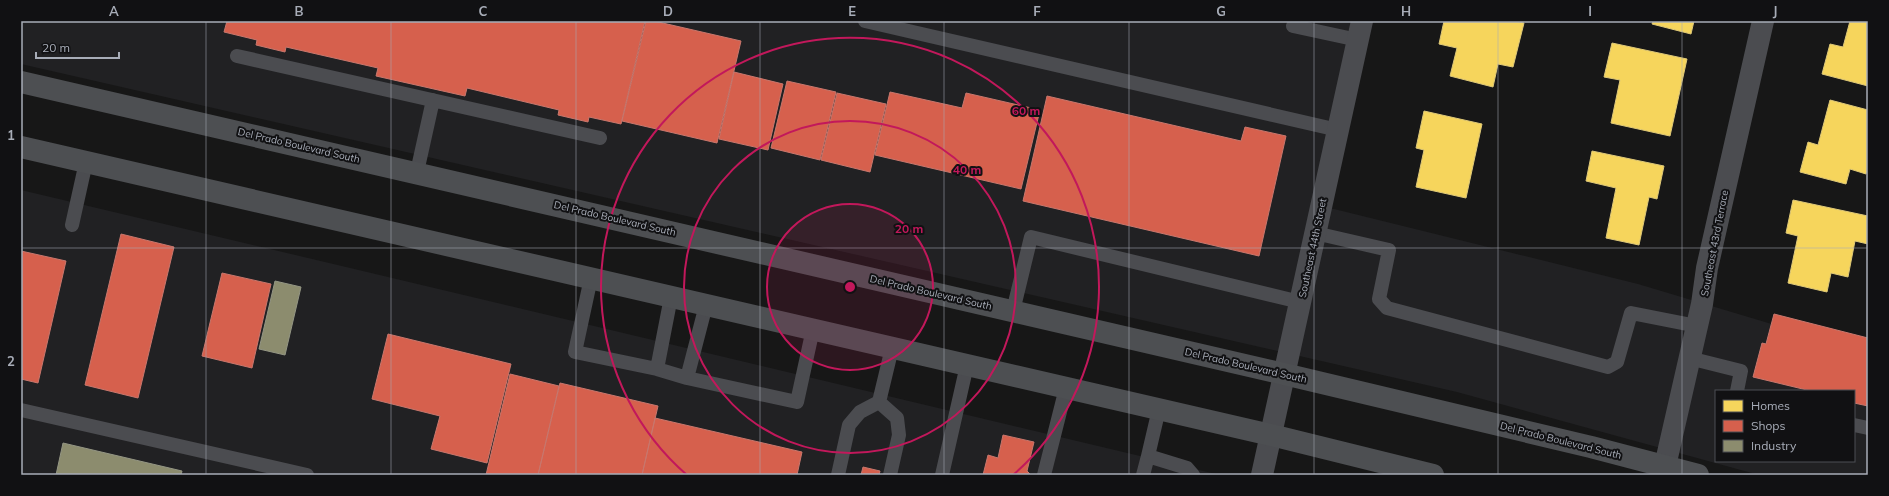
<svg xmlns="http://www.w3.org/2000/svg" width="1889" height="496" viewBox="0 0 1889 496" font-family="Mulish,sans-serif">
<rect width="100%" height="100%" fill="#171717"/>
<path fill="#212123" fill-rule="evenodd" d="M21 21H1369L1330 208 1638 284 1868 353V475H1759L1457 392 21 64ZM1716 391H1854V461H1716Z
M21 190 346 267 1220 475H21Z"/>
<path fill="#f6d55c" stroke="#dfc978" d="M1444 21H1514L1524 23 1513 67 1498 64 1493 87 1450 76 1457 48 1439 44Z
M1653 21H1694L1691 34 1652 24Z
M1850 21H1868V86L1822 74 1830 44 1843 47Z
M1612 43 1687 59 1670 136 1611 123 1620 80 1604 77Z
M1830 100 1868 110V165L1866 174 1850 169 1846 184 1800 172 1808 142 1818 145Z
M1424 111 1482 124 1466 198 1416 187 1424 150 1416 148Z
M1592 151 1664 166 1657 199 1649 197 1639 245 1606 238 1616 188 1586 181Z
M1793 200 1868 216V244L1855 241 1848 277 1831 273 1827 292 1788 283 1798 236 1786 233Z"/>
<path fill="#d6604d" stroke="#c8776d" d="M227 21H645L621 124 589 117 588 122 558 115 559 110 467 88 465 96 376 76 378 68 286 47 285 52 256 45 257 40 224 32Z
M646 21H654L741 41 717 143 622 121Z
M734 72 783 84 768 150 719 139Z
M787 81 836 92 820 160 771 148Z
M890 92 962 108 966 93 1040 110 1021 189 875 155Z
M837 93 886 104 870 172 821 160Z
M1047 96 1241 141 1245 127 1286 136 1259 256 1023 201Z
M121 234 174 247 138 398 85 385Z
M21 251 66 261 38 383 21 379Z
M222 273 271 284 252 368 202 356Z
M1774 314 1868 338V406L1854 403V391H1811L1753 377 1762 343 1766 344Z
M388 334 511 364 487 463 431 449 440 416 372 399Z
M510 374 559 386 538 475H486Z
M560 383 658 406 642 475H538Z
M655 418 802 452 797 475H642Z
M1003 435 1034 442 1027 471 1031 475H983L988 455 998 458Z
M863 467 880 471 879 475H861Z"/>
<path fill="#8c8c6e" stroke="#949684" d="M275 281 301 287 285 355 259 349Z
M63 443 182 471 181 475H56Z"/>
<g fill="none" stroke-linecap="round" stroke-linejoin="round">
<path stroke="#4b4c50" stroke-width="14" d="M865 21 1338 130
M1293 26 1358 40
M237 56 600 138
M417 172 433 100
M72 225 86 162
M1315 233 1389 250 1379 299 1387 308 1608 367 1617 362 1631 313 1697 326
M591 278 575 352 657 369 671 297
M1013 311 1031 237 1300 302
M1689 358 1741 371 1737 391
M657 369 687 378 797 402 813 329
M687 378 706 305
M879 402 897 418 899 435 890 475
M1159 409 1148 456 1187 468 1193 475
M21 410 307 475
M1854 425 1868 428
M838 475 849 425 860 412 879 402 892 348
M942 475 967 365
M1044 475 1066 388
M1143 475 1148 456"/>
<path stroke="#4b4c50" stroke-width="22" d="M1665 466 1702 304 1707 268 1763 21
M1262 475 1362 21"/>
<path stroke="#4d4f52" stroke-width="22" d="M21 82 1284 374 1591 447 1698 475
M21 147 1271 435 1433 475"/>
</g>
<path fill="none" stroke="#a8adb8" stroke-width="1" stroke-opacity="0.55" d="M206 21V475M391 21V475M576 21V475M760 21V475M944 21V475M1129 21V475M1314 21V475M1498 21V475M1682 21V475M21 248H1868"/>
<circle cx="850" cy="287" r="83" fill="#c2185b" fill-opacity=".12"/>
<g fill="none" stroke="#c2185b" stroke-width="2">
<circle cx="850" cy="287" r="83"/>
<circle cx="850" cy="287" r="166"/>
<path d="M687 475A249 249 0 1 1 1013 475"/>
</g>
<g text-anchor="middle" stroke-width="4" stroke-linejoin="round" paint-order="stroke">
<g font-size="10" fill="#a8adb8" stroke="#111113">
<text transform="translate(299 145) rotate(13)" y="4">Del Prado Boulevard South</text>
<text transform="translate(615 218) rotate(13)" y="4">Del Prado Boulevard South</text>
<text transform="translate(1714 243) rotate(-79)" y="4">Southeast 43rd Terrace</text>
<text transform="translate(1312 248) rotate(-78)" y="4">Southeast 44th Street</text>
<text transform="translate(931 292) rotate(13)" y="4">Del Prado Boulevard South</text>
<text transform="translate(1246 365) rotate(13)" y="4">Del Prado Boulevard South</text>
<text transform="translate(1561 440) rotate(14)" y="4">Del Prado Boulevard South</text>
</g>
</g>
<circle cx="850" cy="287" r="6" fill="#c2185b" stroke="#111113" stroke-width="2"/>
<g font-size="12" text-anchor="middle" font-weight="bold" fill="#c2185b" stroke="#111113" stroke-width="4" stroke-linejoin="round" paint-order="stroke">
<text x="1026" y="115">60 m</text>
<text x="967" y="174">40 m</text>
<text x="909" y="233">20 m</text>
</g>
<rect width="1889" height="496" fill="none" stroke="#111113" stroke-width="44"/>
<rect x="1715" y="390" width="140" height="72" fill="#111113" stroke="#4d4f55"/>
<rect x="1723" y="400" width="20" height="12" fill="#f6d55c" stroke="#4d4f55"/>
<text x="1751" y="410" font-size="12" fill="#a8adb8">Homes</text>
<rect x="1723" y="420" width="20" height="12" fill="#d6604d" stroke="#4d4f55"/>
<text x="1751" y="430" font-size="12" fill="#a8adb8">Shops</text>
<rect x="1723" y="440" width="20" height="12" fill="#8c8c6e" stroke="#4d4f55"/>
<text x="1751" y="450" font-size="12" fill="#a8adb8">Industry</text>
<path d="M36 52v6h83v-6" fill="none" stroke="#a8adb8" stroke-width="2"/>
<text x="42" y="52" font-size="12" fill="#a8adb8" stroke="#111113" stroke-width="3" paint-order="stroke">20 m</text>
<rect x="22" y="22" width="1845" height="452" fill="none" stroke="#a8adb8" stroke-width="1.5"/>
<g font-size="13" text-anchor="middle" font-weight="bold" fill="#a8adb8">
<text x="114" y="16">A</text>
<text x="299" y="16">B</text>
<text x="483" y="16">C</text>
<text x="668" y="16">D</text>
<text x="852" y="16">E</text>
<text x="1037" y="16">F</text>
<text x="1221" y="16">G</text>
<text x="1406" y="16">H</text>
<text x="1590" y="16">I</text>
<text x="1775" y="16">J</text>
<text x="11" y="140">1</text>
<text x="11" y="366">2</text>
</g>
</svg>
